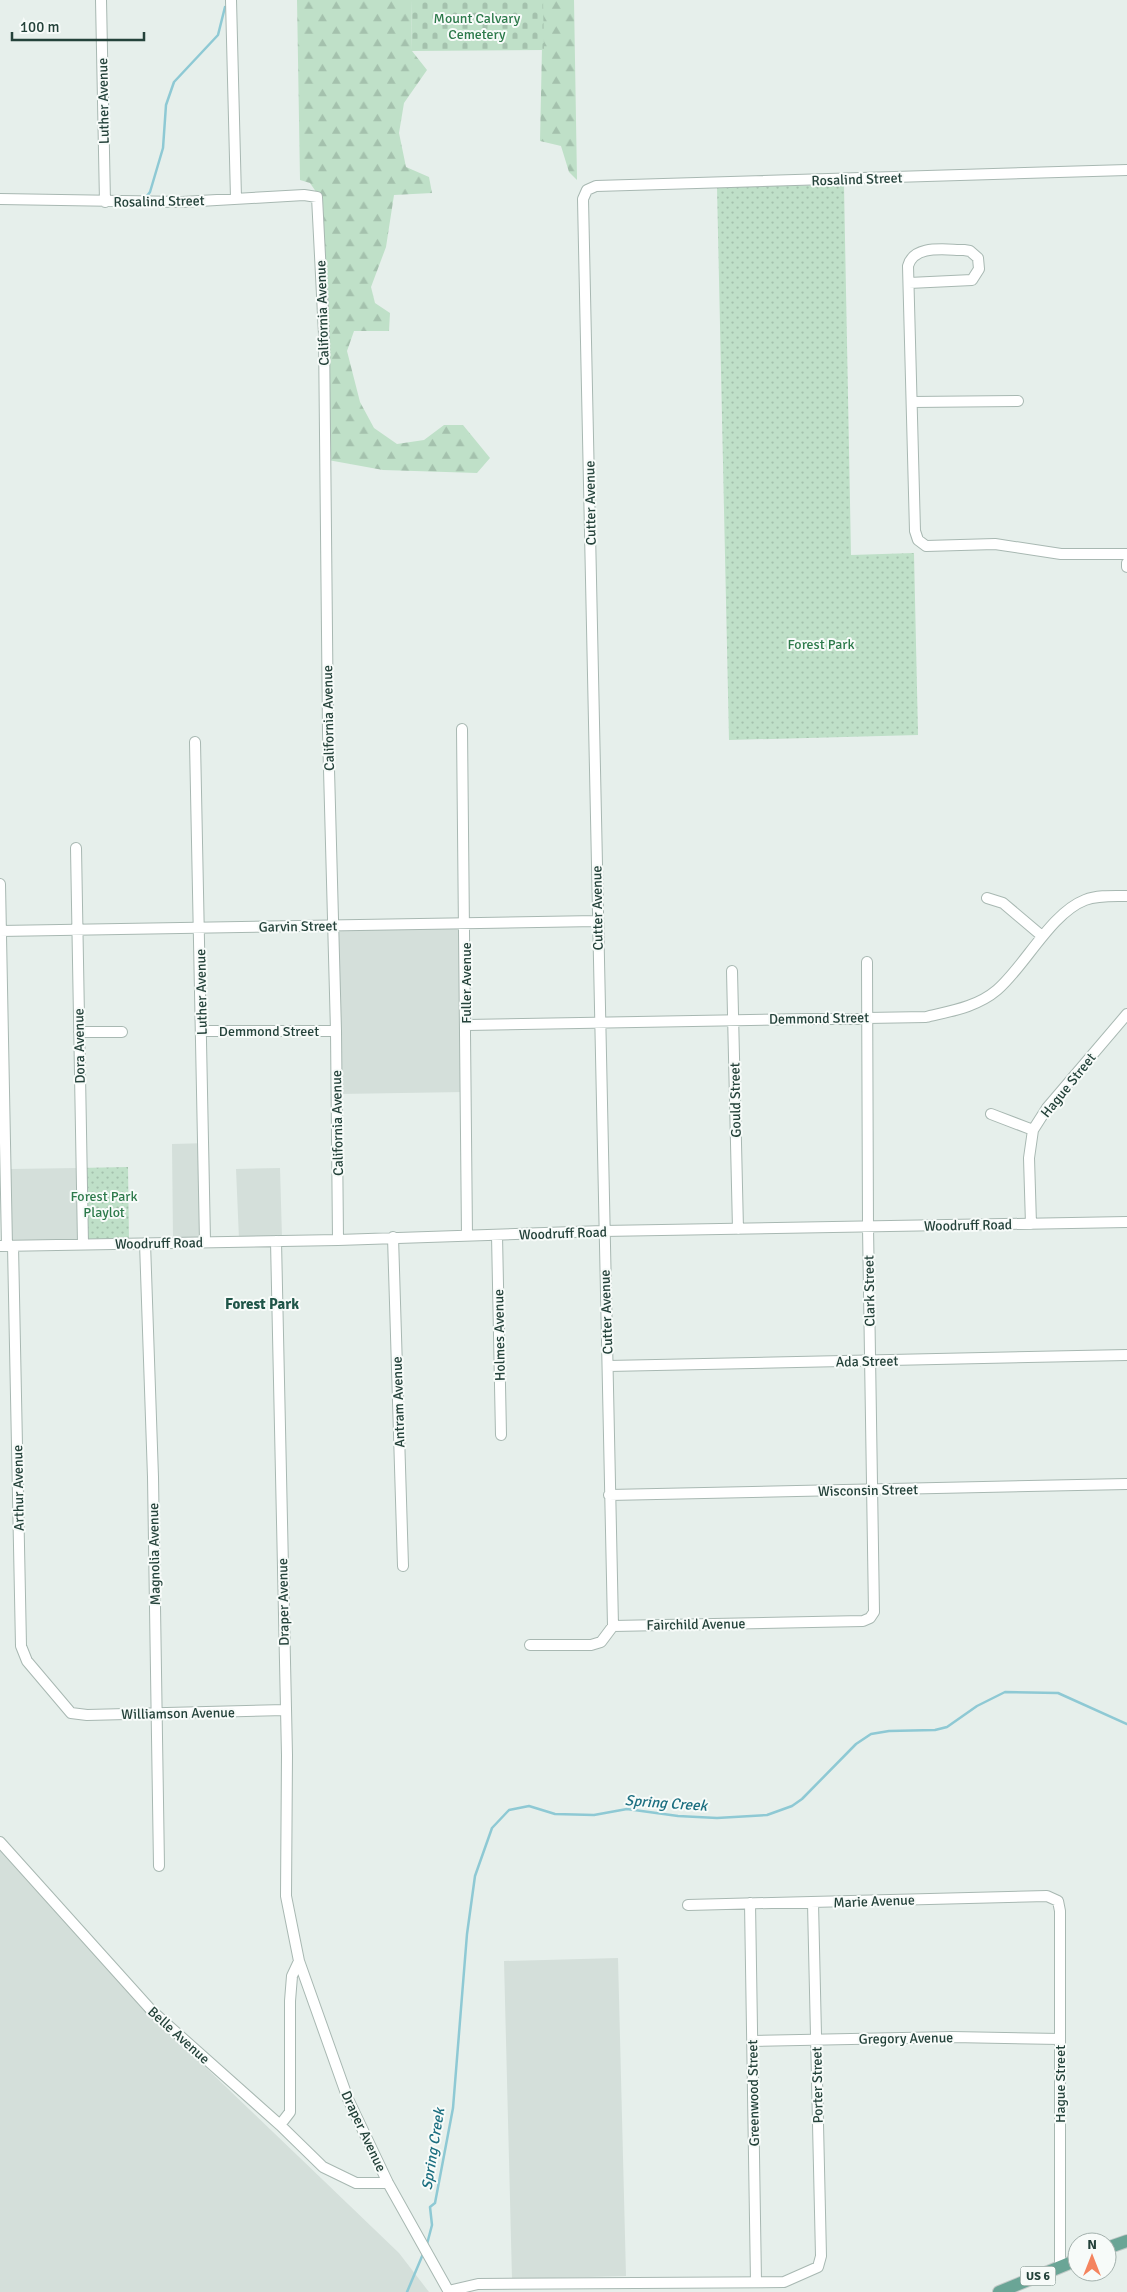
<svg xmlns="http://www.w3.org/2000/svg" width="1127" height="2292" viewBox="0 0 1127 2292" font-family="Signika,sans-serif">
<defs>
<pattern id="grass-dots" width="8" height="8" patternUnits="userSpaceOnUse" patternTransform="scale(1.25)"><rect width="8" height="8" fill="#bfe0c8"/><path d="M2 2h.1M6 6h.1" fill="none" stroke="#a4c1ad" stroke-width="1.8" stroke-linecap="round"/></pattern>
<pattern id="forest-firs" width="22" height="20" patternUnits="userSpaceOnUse" patternTransform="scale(1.25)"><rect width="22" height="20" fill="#bfe0c8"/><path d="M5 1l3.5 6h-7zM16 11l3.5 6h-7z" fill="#a4c1ad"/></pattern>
<pattern id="cemetery-stones" width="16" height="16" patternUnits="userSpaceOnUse" patternTransform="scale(1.25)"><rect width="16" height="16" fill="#bfe0c8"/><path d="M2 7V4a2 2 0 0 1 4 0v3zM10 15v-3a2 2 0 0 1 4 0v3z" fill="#a4c1ad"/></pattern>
</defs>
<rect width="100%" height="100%" fill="#e6efeb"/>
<path fill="#d4dfda" d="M463 925 464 1092 339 1094 335 927Z
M209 1143 210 1239H173L172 1144Z
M78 1168 80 1241 12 1242 11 1169Z
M280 1168 282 1238 239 1239 236 1169Z
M0 1843 147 2011 399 2253 429 2292H0Z
M618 1958 626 2276 512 2279 504 1961Z"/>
<path fill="url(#grass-dots)" d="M844 185 851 555 914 553 918 735 729 740 717 187Z
M128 1167 129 1240 80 1241 78 1168Z"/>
<path fill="url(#forest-firs)" d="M297 0H411L412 51 427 70 404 103 399 133 406 167 429 177 432 193 394 195 386 247 371 287 375 303 390 313 389 331H354L347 351 360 402 374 428 397 444 424 440 444 425H463L490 458 477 473 383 470 328 460 323 202 310 183 300 180Z
M543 0H574L577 180 569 172 561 146 540 141Z"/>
<path fill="url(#cemetery-stones)" d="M411 0H543L544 50 412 51Z"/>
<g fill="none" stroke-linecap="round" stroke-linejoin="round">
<path stroke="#8ec9d4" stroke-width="2.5" d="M147 196 150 192 163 148 166 105 174 82 218 35 225 7
M427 2244 432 2225 430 2207 435 2203 453 2108 467 1934 475 1876 492 1828 509 1810 529 1806 555 1814 594 1815 627 1809 678 1816 717 1818 767 1815 792 1806 802 1799 856 1744 871 1734 889 1731 935 1730 947 1727 977 1706 1005 1692 1058 1693 1127 1724
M407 2292 423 2254"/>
<g stroke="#a8b8b2" stroke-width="12">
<path id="minor" d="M101 0 105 202
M231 0 236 198
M0 199 182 202 304 195 317 197 324 334 328 732 336 1031 338 1240
M909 283 972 280 979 269 978 258 970 251 964 250C945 250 914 244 908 266L915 531 918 540 926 546 995 544 1061 554H1127
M912 402 1018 401
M1127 563V567
M462 729 467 1236
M195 742 205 1241
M76 848 83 1244
M0 884 7 1246
M987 898 1003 903 1042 936
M0 931 597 921
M732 971 738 1229
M466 1025 926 1017C951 1011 977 1007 997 990 1025 966 1051 913 1085 900 1098 895 1113 896 1127 896
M202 1031H336
M79 1032H122
M991 1114 1033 1130
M1031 1224 1029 1158 1033 1130 1047 1108 1127 1014
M497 1235 501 1435
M393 1237 403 1566
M276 1241 287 1755 286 1896 299 1961 348 2099 388 2183 449 2292
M145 1243 153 1477 159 1866
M0 1246 338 1240 603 1231 1127 1222
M13 1246 21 1646 27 1661 71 1713 87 1715 285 1710
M608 1366 1127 1355
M609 1495 1127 1484
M613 1626 583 199 587 190 596 186 1127 170
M530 1645H591L601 1642 613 1626 863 1621 870 1618 874 1612 868 1227 867 962
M0 1842 152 2011 280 2125 323 2167 356 2183H388
M750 1903 756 2282
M688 1905 1047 1896 1058 1901 1060 1911V2267
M752 2041 952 2037 1060 2039
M280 2125 290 2112V2001L292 1976 299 1961
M448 2291 478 2284 784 2282 818 2267 821 2256 813 1903"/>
</g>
<g stroke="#c2cac8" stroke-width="14">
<path id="major" d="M1107 2248 1127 2241
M999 2292 1077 2260"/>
</g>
<use href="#minor" stroke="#fff" stroke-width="10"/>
<use href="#major" stroke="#6aa596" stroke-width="12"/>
</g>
<g text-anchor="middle" stroke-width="4" stroke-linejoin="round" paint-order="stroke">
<rect fill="#f7fbf9" stroke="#637a73" stroke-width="1" x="1020.5" y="2266.5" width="35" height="19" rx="4"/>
<g font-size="12" font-weight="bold" fill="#24423a">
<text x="1038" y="2280">US 6</text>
</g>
<g font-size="14" fill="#2d7a4b" stroke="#f7fbf9">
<text x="477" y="23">Mount Calvary<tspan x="477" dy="16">Cemetery</tspan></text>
<text x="821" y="649">Forest Park</text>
<text x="104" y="1201">Forest Park<tspan x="104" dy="16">Playlot</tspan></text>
</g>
<g font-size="14" fill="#24423a" stroke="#f7fbf9">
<text transform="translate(103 101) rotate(-91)" y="5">Luther Avenue</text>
<text transform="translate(857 179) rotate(-2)" y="5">Rosalind Street</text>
<text transform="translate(159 201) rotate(-1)" y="5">Rosalind Street</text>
<text transform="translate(322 313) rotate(-92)" y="5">California Avenue</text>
<text transform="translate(590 503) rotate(-91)" y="5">Cutter Avenue</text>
<text transform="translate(328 718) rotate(-91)" y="5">California Avenue</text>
<text transform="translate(597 908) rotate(-91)" y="5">Cutter Avenue</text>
<text transform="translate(298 926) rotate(-1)" y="5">Garvin Street</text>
<text transform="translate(466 983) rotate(-90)" y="5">Fuller Avenue</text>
<text transform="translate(201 992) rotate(-91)" y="5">Luther Avenue</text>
<text transform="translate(819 1018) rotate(-1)" y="5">Demmond Street</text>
<text x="269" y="1036">Demmond Street</text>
<text transform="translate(79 1046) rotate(-91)" y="5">Dora Avenue</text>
<text transform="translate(1068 1085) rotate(-51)" y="5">Hague Street</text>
<text transform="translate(735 1100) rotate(-91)" y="5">Gould Street</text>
<text transform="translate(337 1123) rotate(-91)" y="5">California Avenue</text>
<text transform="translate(968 1225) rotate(-1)" y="5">Woodruff Road</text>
<text transform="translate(563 1233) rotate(-2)" y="5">Woodruff Road</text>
<text transform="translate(159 1243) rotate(-1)" y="5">Woodruff Road</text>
<text transform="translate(869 1291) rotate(-91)" y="5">Clark Street</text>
<text transform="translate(606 1312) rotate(-92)" y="5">Cutter Avenue</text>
<text transform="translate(499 1335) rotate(-91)" y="5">Holmes Avenue</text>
<text transform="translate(867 1361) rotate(-1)" y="5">Ada Street</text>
<text transform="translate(398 1402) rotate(-92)" y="5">Antram Avenue</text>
<text transform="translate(18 1488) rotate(-91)" y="5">Arthur Avenue</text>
<text transform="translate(868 1490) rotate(-1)" y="5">Wisconsin Street</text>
<text transform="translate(154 1554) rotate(-91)" y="5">Magnolia Avenue</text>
<text transform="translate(283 1602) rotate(-91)" y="5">Draper Avenue</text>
<text transform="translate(696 1624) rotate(-1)" y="5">Fairchild Avenue</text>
<text transform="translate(178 1713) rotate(-1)" y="5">Williamson Avenue</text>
<text transform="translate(874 1901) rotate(-2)" y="5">Marie Avenue</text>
<text transform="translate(179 2035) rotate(42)" y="5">Belle Avenue</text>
<text transform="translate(906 2038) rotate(-1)" y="5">Gregory Avenue</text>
<text transform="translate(1060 2084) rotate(-90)" y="5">Hague Street</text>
<text transform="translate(817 2085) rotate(-91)" y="5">Porter Street</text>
<text transform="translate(753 2093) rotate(-91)" y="5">Greenwood Street</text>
<text transform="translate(364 2131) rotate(65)" y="5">Draper Avenue</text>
</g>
<g font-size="15" font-weight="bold" fill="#1f5548" stroke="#f7fbf9">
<text x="262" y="1309">Forest Park</text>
</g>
<g font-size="15" font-style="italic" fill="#1c6f80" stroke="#f7fbf9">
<text transform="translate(666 1803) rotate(4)" y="5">Spring Creek</text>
<text transform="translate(433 2149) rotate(-81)" y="5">Spring Creek</text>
</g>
</g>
<g transform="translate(1092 2257)"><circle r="24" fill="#f7fbf9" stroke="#a3b1ad"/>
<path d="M0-4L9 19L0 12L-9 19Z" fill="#f4845f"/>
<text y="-8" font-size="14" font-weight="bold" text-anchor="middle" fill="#24423a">N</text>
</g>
<path d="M12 32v8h132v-8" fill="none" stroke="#24423a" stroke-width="2.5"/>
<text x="20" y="32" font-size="15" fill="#24423a" stroke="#f7fbf9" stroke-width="4" paint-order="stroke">100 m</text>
</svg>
